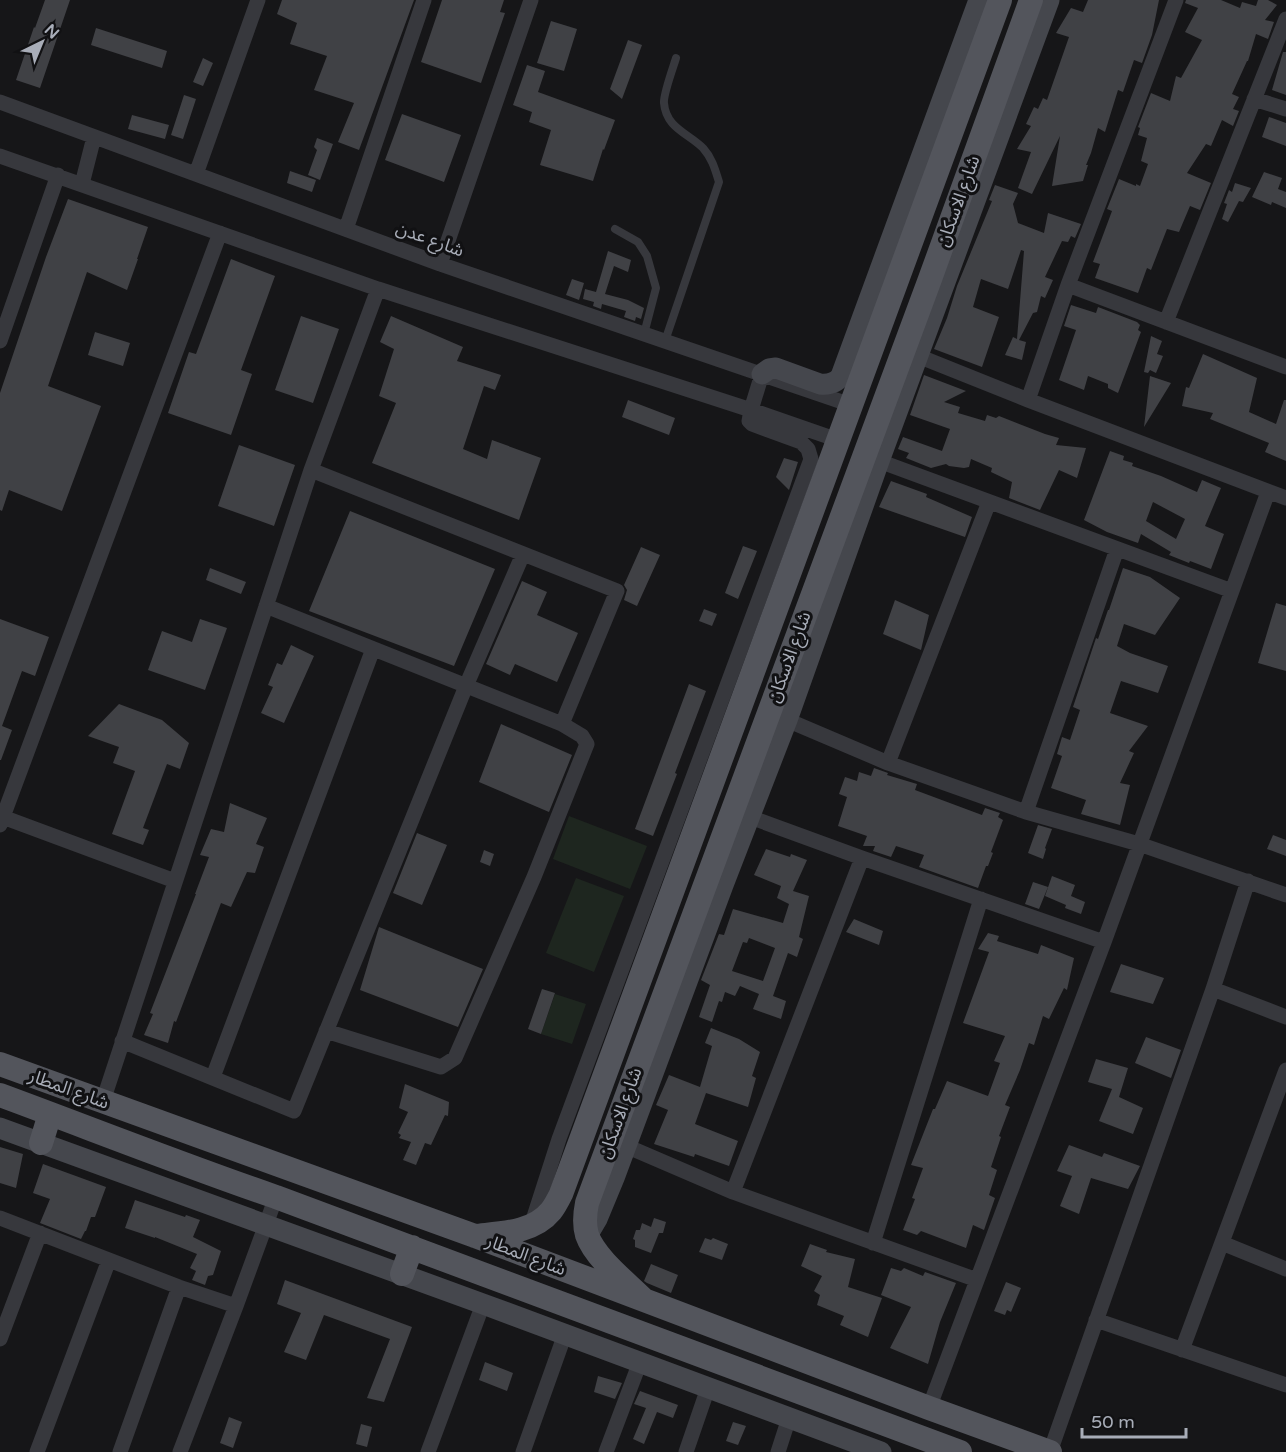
<svg xmlns="http://www.w3.org/2000/svg" width="1286" height="1452" viewBox="0 0 1286 1452" font-family="'Varela Round','Noto Sans Arabic',sans-serif">
<rect width="100%" height="100%" fill="#161618"/>
<path fill="#1e261f" d="M569 816 647 846 630 889 553 859Z
M576 878 624 896 594 972 546 953Z
M555 994 586 1004 572 1044 541 1034Z"/>
<path fill="#404145" fill-rule="evenodd" d="M45 0H70L40 88 16 80 34 27 35 28Z
M282 0H414L359 150 338 142 354 103 314 90 327 56 290 44 297 23 277 14Z
M442 0H504L500 12 505 13 481 83 421 62Z
M1088 0H1159L1152 35 1142 63 1134 60 1123 92 1118 90 1105 132 1098 128 1091 153 1086 165H1088L1083 181 1052 186 1060 136 1032 194 1018 188 1031 152 1017 149 1031 126 1026 124 1034 107 1038 109 1043 98 1047 100 1069 37 1056 33 1071 8 1083 12Z
M1186 0H1221L1240 8 1242 2 1256 6 1258 0H1268L1277 5 1265 20 1274 22 1268 39 1256 34 1248 61H1247L1232 94 1239 97 1233 109 1239 111 1233 126 1222 120 1211 146 1206 144 1187 173 1211 183 1200 210 1190 206 1179 232 1167 229 1151 270 1147 268 1138 293 1095 278 1100 264 1093 262 1112 211 1107 209 1119 179 1136 186V184L1140 186 1148 164 1141 161 1147 138 1138 135 1140 128 1138 127 1151 93 1170 101 1176 76 1181 78 1202 40 1185 32 1198 8 1185 3Z
M551 21 577 29 564 71 537 63Z
M96 28 167 51 162 68 91 45Z
M628 40 642 45 622 99 610 89Z
M1283 52H1286V95L1272 90Z
M203 58 213 63 203 86 193 82Z
M527 65 545 71 538 92 615 120 604 150 603 149 593 181 540 165 551 130 529 122 532 112 513 105Z
M184 95 196 99 183 139 171 135Z
M402 114 461 135 444 182 385 160Z
M132 115 169 125 165 139 128 129Z
M1269 117 1286 123V146L1262 137Z
M317 138 333 144 320 180 308 175 317 150 314 147Z
M290 171 316 180 312 192 287 183Z
M1264 172 1282 178 1278 189 1286 192V208L1272 202 1271 205 1252 197Z
M1235 183 1251 188 1243 202 1239 201 1228 222 1222 219 1227 204 1224 203 1229 190 1232 192Z
M995 185 1018 193 1013 204 1018 223 1044 233 1048 213 1081 224 1075 238 1071 236 1068 242 1062 241 1045 277 1053 280 1045 298 1041 296 1037 312 1033 313 1019 340 1026 342 1022 360 1005 355 1013 337 1017 339 1024 251 1021 250 1008 289 981 279 973 307 999 317 982 367 934 349 947 318 957 286 992 201 989 200Z
M68 199 148 227 137 259H138L127 290 87 272 48 386 101 406 62 511 9 490 2 511 0 510V393L46 257Z
M608 251 631 260 628 272 614 266 605 294 628 300 644 308 641 319 636 317 635 321 624 317 626 311 602 304 601 309 593 306 594 302 583 299 585 289 596 292Z
M231 259 275 276 241 370 252 374 231 435 168 413 189 352 196 354Z
M572 279 584 283 579 300 566 295Z
M1071 305 1096 313 1098 307 1137 322 1140 325 1138 330 1141 332 1118 393 1108 388V384L1088 376 1084 390 1059 380 1076 330 1064 326Z
M301 316 339 329 313 403 275 390Z
M391 316 463 347 457 361 501 375 495 390 484 386 463 449 487 459 492 440 541 458 519 520 372 463 396 403 379 396 394 349 380 342Z
M95 332 130 343 123 366 88 355Z
M1151 336 1162 341 1157 354 1163 356 1156 373 1150 370 1148 373 1144 372Z
M1203 354 1257 378 1249 412 1276 424 1284 400H1286V461L1265 452 1269 443 1210 419 1213 413 1182 406 1186 387 1189 388Z
M924 375 966 391 944 402 960 407 958 413 985 421 987 415 996 418 999 416 1045 434 1059 438 1056 445 1086 448 1077 478 1059 470 1040 510 1009 498 1012 482 991 472 992 468 971 459 969 467 964 468 949 466 946 464 931 468 906 458 909 453 898 449 903 437 942 451 950 429 910 415Z
M1150 376 1171 383 1144 427Z
M628 400 675 418 669 435 622 417Z
M239 445 295 465 274 526 218 506Z
M1110 451 1124 456 1123 460 1133 463 1132 466 1161 476 1197 492 1202 480 1221 488 1205 526 1224 534 1211 569 1190 561 1189 563 1169 555 1171 552 1141 534 1138 543 1107 532 1084 520ZM1153 502 1185 519 1176 539 1146 521Z
M784 458 798 462 789 490 776 477Z
M891 481 927 494 926 497 972 517 965 537 879 507Z
M350 511 495 569 454 666 309 611Z
M743 546 757 551 738 599 725 593Z
M641 547 660 555 637 606 624 600 627 590 624 585Z
M210 568 246 582 241 594 206 580Z
M1123 568 1150 577 1180 598 1155 635 1124 624 1117 646 1130 653 1168 666 1158 693 1121 681 1110 713 1148 726 1129 751 1134 753 1120 783 1130 785 1120 825 1081 814 1086 800 1051 788 1062 756 1057 754 1062 737 1070 740 1080 710 1073 707 1096 638 1098 639 1108 610H1109Z
M522 581 547 592 537 615 578 633 557 682 515 664 510 675 486 664Z
M895 600 929 615 921 650 883 634Z
M1276 603 1286 606V671L1258 663Z
M704 609 717 614 712 626 699 621Z
M0 619 49 637 35 676 22 671 2 726 12 730 1 760H0Z
M200 619 227 628 205 690 148 670 162 631 192 642Z
M291 645 314 656 284 723 261 713 273 687 268 685 277 663 282 665Z
M689 684 706 691 675 773 677 774 653 836 635 829Z
M119 704 162 720 189 743 180 769 167 764 143 828 149 830 143 845 112 834 135 771 113 763 119 747 88 736Z
M501 724 572 755 549 812 479 782Z
M874 768 888 773 887 775 917 784 915 790 982 815 985 808 1000 813 998 817 1003 820 991 852 993 853 988 866H986L978 888 919 867 924 855 896 846 891 857 873 851 875 846H863L867 836 838 826 847 797 839 794 845 777 857 781 859 772 871 776Z
M230 803 267 818 256 844 264 847 255 873 247 872 231 907 221 903 176 1022 174 1021 168 1043 144 1035 153 1014 150 1013 196 894H195L209 857 200 855 211 829 224 832Z
M1038 825 1052 829 1045 848 1046 849 1043 859 1028 853Z
M417 833 447 845 422 905 393 893Z
M1273 835 1286 840V856L1267 849Z
M766 849 790 857 791 854 807 860 793 891 809 896 799 937 803 939 797 957 788 953 773 996 786 1001 781 1019 753 1009 759 994 740 986 735 996 725 992 722 1002 719 1001 712 1022 699 1017 710 985 701 980 719 934 724 935 733 909 783 923 789 904 777 898 781 886 754 875ZM749 938 775 948 763 981 732 971 743 942 747 943Z
M484 850 494 854 490 866 480 862Z
M1052 876 1075 885 1071 896 1085 902 1081 914 1065 908 1066 905 1045 896Z
M1033 882 1048 887 1039 909 1025 904Z
M854 919 883 931 879 945 846 932Z
M379 927 483 969 458 1027 360 990Z
M988 933 999 936 997 941 1038 954 1041 945 1074 958 1067 990 1064 988 1049 1019 1043 1016 1034 1045 1029 1043 1020 1070 1005 1105 1010 1107 999 1136 1001 1137 991 1167 997 1170 989 1195 995 1198 984 1230 973 1225 966 1248 921 1231 917 1235 903 1230 915 1199 912 1198 923 1168 911 1165 933 1109H935L947 1081 988 1096 1000 1063 994 1061 1005 1036 963 1023 989 952 978 949Z
M1121 964 1164 978 1153 1004 1110 992Z
M542 989 555 993 541 1034 528 1029Z
M711 1028 739 1039 760 1052 752 1076 756 1078 748 1107 706 1093 695 1124 738 1141 729 1166 695 1154 694 1157 654 1144 668 1110 656 1105 669 1075 700 1087 712 1046 705 1043Z
M1146 1037 1181 1050 1171 1078 1135 1063Z
M1096 1059 1128 1068 1119 1097 1143 1108 1133 1134 1099 1121 1112 1089 1088 1082Z
M405 1084 449 1102 448 1116 445 1115 431 1145 425 1143 416 1165 403 1160 411 1142 399 1138 401 1135 398 1133 408 1112 399 1108Z
M1069 1145 1102 1157 1104 1153 1140 1166 1128 1189 1091 1178 1079 1214 1060 1206 1072 1176 1057 1171Z
M0 1147 23 1154 16 1188 0 1183Z
M43 1164 106 1187 95 1217H91L86 1231H85L81 1239 40 1223 50 1199 33 1193Z
M135 1200 185 1217 186 1215 200 1220 193 1237 221 1251 213 1275 208 1276 205 1285 192 1280 196 1271 190 1268 197 1254 155 1237V1238L125 1228Z
M654 1218 666 1222 663 1233H659L651 1253 635 1247V1240L633 1239 636 1230H640L642 1223 651 1227Z
M705 1238 711 1240 713 1238 728 1244 722 1260 699 1252Z
M810 1244 827 1250 826 1252 855 1259 848 1287 882 1298 868 1337 840 1325 844 1316 817 1305 820 1295 814 1291 822 1276 801 1266Z
M651 1264 678 1275 671 1293 647 1283 644 1281Z
M891 1268 901 1271 904 1268 923 1276 925 1272 956 1283 940 1322 928 1364 890 1348 911 1307 881 1295Z
M285 1280 412 1327 384 1402 367 1398 390 1339 324 1315 306 1360 284 1352 301 1313 277 1304Z
M1006 1282 1021 1288 1011 1312 1007 1310 1005 1315 994 1311Z
M485 1362 513 1373 507 1391 479 1380Z
M598 1376 622 1383 615 1399 594 1392Z
M640 1391 678 1405 673 1418 657 1412 644 1444 633 1439 646 1408 634 1404Z
M229 1417 242 1422 233 1448 220 1443Z
M733 1422 746 1426 738 1445 726 1441Z
M361 1424 372 1427 367 1447 356 1444Z"/>
<g fill="none" stroke-linecap="round" stroke-linejoin="round">
<path stroke="#37383d" stroke-width="8" d="M615 229 638 242 647 256 656 288 644 334
M665 341 719 182C715 169 712 158 703 148 688 133 666 128 664 103 663 95 673 68 676 58"/>
<path stroke="#37383d" stroke-width="15" d="M1254 99 1286 109
M0 102 440 264 851 405
M0 156 378 289 751 410 838 440
M196 174 258 0
M82 184 94 137
M346 229 424 0
M440 264 531 0
M1068 285 1286 367
M1166 322 1286 19
M0 341 58 175
M918 356 1028 400 1286 498
M1028 400 1068 285 1176 0
M879 461 1232 591
M311 470 617 591 562 724
M266 606 562 724 582 736 587 744 534 877 455 1058 441 1067 326 1031
M787 720 888 763 1026 812 1139 844 1286 895
M888 763 989 502
M1026 812 1117 549
M0 816 175 881
M750 817 862 858 1104 942
M0 825 220 233
M1213 989 1286 1017
M122 1041 294 1111 466 686 523 554
M213 1077 373 649
M103 1101 311 470 378 289
M626 1146 733 1192 977 1280
M733 1192 862 858
M0 1218 179 1287 236 1306
M531 1226 559 1139 811 459 808 449 801 442 752 424 749 421 751 410 762 374
M873 1243 981 899
M1222 1243 1286 1269
M1096 1320 1286 1385
M0 1339 40 1233
M1182 1350 1286 1070
M929 1408 1104 942 1268 492
M37 1452 109 1260
M120 1452 179 1287
M180 1452 236 1306 276 1197
M428 1452 483 1304
M523 1452 565 1334
M606 1452 640 1362
M686 1452 708 1388
M778 1452 789 1418
M1050 1452 1213 989 1248 881"/>
<path stroke="#45474d" stroke-width="21" d="M762 374 769 369 776 368 820 384C829 385 836 383 841 376L979 0
M0 1128 483 1304 881 1452
M587 1236 597 1219 614 1178 723 885 787 720 879 461 1049 0"/>
<path stroke="#53555c" stroke-width="24" d="M0 1064 475 1236 929 1408 1050 1452
M0 1095C92 1129 183 1165 276 1197L960 1452
M41 1143 50 1114
M475 1236C501 1233 533 1233 551 1211 555 1206 558 1200 561 1194L1000 0
M402 1274 412 1247
M643 1299C626 1282 595 1258 587 1235 584 1225 585 1213 587 1203L930 279 1031 0"/>
</g>
<g text-anchor="middle" stroke-width="6" stroke-linejoin="round" paint-order="stroke">
<g font-size="18" fill="#a8adb8" stroke="#111113">
<text transform="translate(958 201) rotate(-70)" y="6">شارع الاسكان</text>
<text transform="translate(430 239) rotate(20)" y="6">شارع عدن</text>
<text transform="translate(789 657) rotate(-70)" y="6">شارع الاسكان</text>
<text transform="translate(69 1089) rotate(20)" y="6">شارع المطار</text>
<text transform="translate(620 1113) rotate(-70)" y="6">شارع الاسكان</text>
<text transform="translate(526 1255) rotate(21)" y="6">شارع المطار</text>
</g>
</g>
<g transform="translate(42 42) rotate(43)" stroke="#111113" stroke-width="4.5" paint-order="stroke">
<path d="M0-4.5L10 22L0 15L-10 22Z" fill="#a8adb8"/>
<text y="-9" font-size="16" font-weight="bold" text-anchor="middle" fill="#a8adb8">N</text>
</g>
<path d="M1082 1428v9h104v-9" fill="none" stroke="#a8adb8" stroke-width="3"/>
<text x="1091" y="1428" font-size="18" fill="#a8adb8" stroke="#111113" stroke-width="4.5" paint-order="stroke">50 m</text>
</svg>
